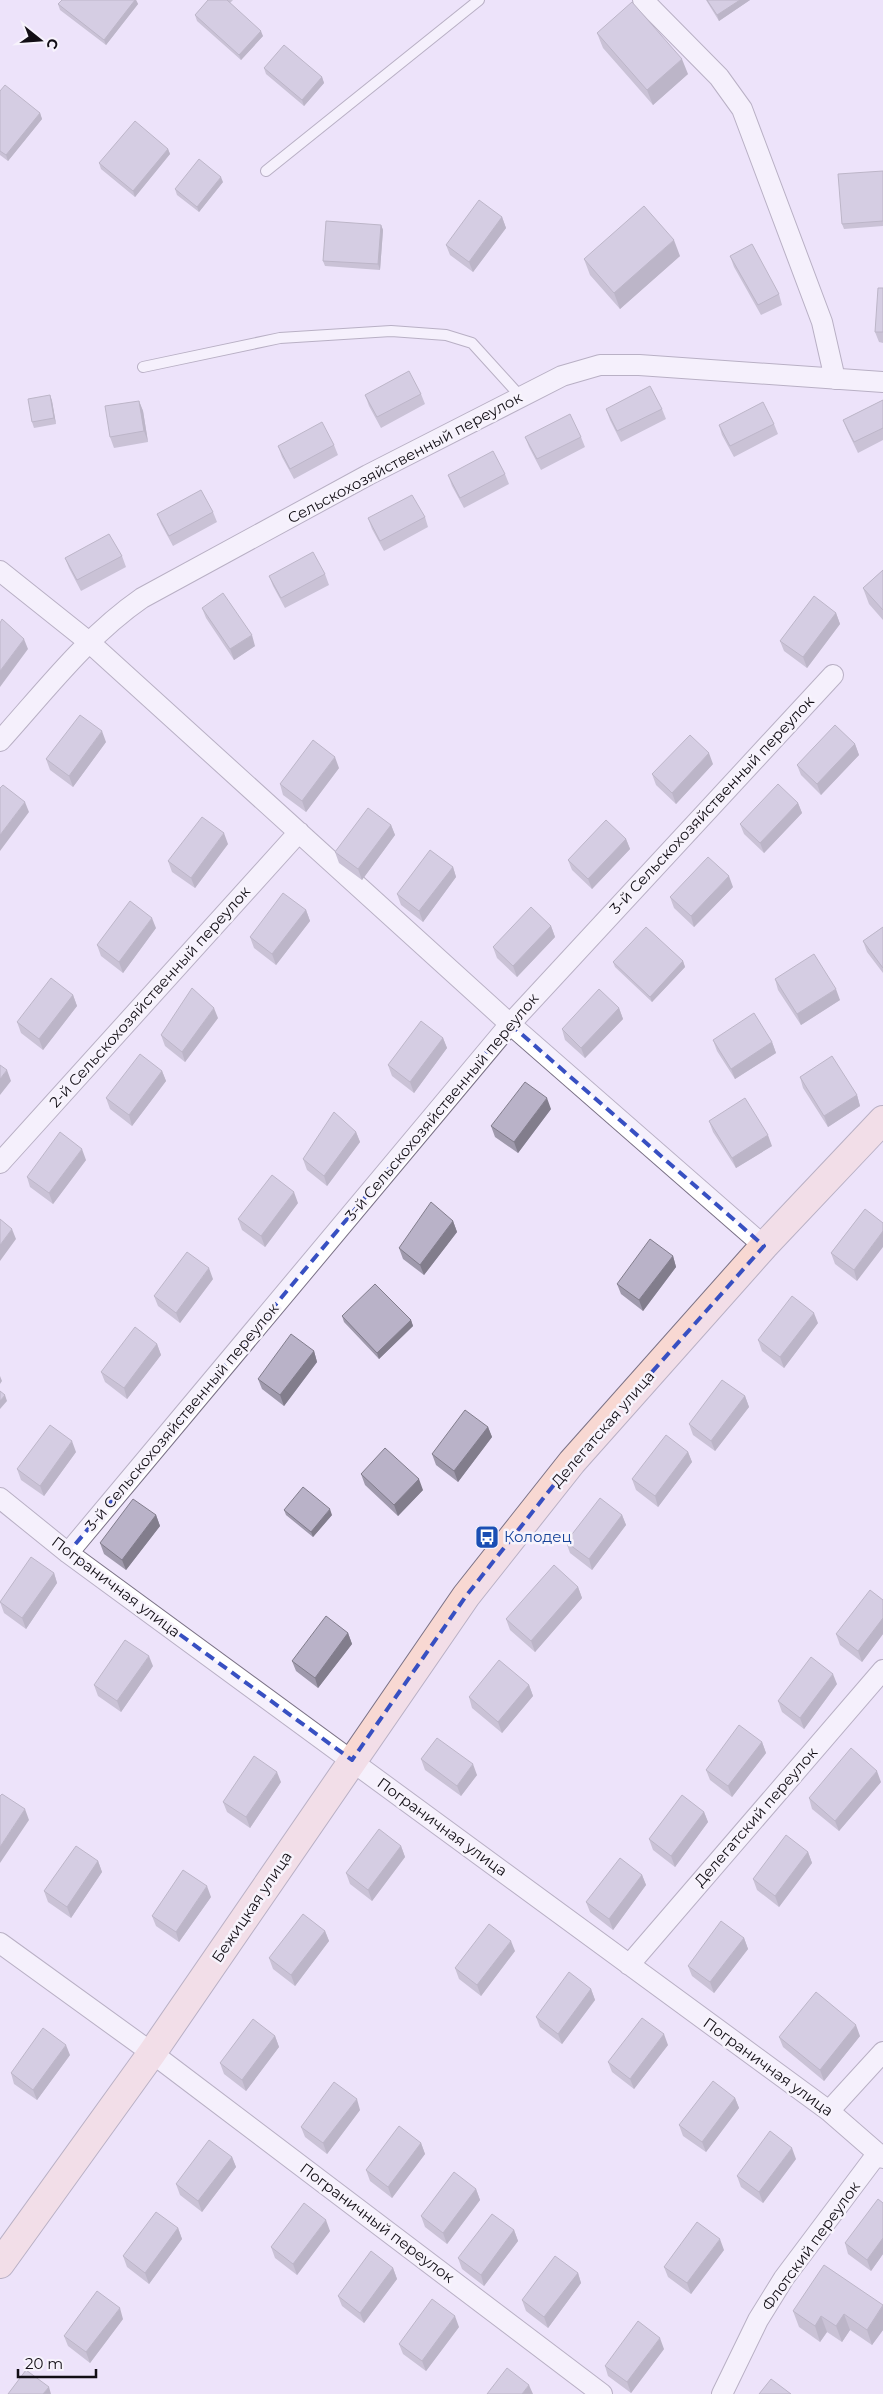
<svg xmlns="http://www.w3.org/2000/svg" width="883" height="2394" viewBox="0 0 883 2394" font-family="Montserrat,sans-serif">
<rect width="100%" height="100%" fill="#ede3fa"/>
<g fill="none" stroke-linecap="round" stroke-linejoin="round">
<g stroke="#7a7185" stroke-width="12">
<path id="lane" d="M266 171 479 0
M143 367 280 338 391 331 446 335 472 343 521 397"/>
</g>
<g stroke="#7a7185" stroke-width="22">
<path id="street" d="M643 0 719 77 742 109 822 322 835 379
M0 571 89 642 510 1024 764 1246
M0 741C45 691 87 636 142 598L368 475 562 376 600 365H639L883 382
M0 1163 299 832
M0 1498 68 1553 829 2111 883 2158
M68 1553 510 1024 833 675
M0 1943 152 2053 602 2394
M629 1965 883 1670
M829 2111 883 2052
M722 2394 758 2320 784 2278 877 2154"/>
</g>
<g stroke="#7a7185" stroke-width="30">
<path id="secondary" d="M0 2264 152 2053 466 1596 572 1462 764 1246 883 1120"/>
</g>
<use href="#lane" stroke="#fff" stroke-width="10"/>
<use href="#street" stroke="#fff" stroke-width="20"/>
<use href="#secondary" stroke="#f8d8d2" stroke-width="28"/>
</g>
<path fill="#9f99ac" d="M62 0H136L138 4 106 45 60 10 58 4Z
M208 0H233L230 3 263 36 241 60 197 21 195 15Z
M706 0H750L719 21Z
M597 33 688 74 653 105 603 48Z
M264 68 322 77 324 83 304 106 266 74Z
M0 91 40 113 42 119 8 161 0 155Z
M168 149 170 154 135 197 101 169 99 163Z
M883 171V226L844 229 842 224Z
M223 182 199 212 177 195 175 189Z
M502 217 506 228 473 272 450 255 446 245Z
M381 225 383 230 380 270 325 266 323 261Z
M680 256 620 309 590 275 584 259Z
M730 256 779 294 782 305 761 315 734 267Z
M883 288V343L879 342 875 332Z
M421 394 425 404 381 428 369 406 365 395Z
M50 395 52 401 56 424 34 428 32 422Z
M883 400V440L858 453 847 430 843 420Z
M139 401 143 411 148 442 114 448 110 437Z
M606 409H662L666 419 621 442 610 420Z
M774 424 778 434 734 457 722 435 719 425Z
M525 437H581L585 447 541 470 529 447Z
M334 445 338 455 294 479 282 457 278 446Z
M505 474 509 484 464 508 452 486 448 475Z
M213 512 217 522 173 546 161 524 157 514Z
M425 517 428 527 384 551 372 529 368 518Z
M122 556 126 567 81 591 69 568 65 558Z
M883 570V620L869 604 863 588Z
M325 574 329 585 285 608 273 586 269 576Z
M202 608 255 646 234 660 206 618Z
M836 613 840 624 807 668 784 651 780 641Z
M106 742 73 787 50 770 46 759Z
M855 744 859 755 821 795 801 775 797 765Z
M713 764 676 804 656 785 652 774Z
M339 768 306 812 283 795 280 784Z
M798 803 802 813 764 853 744 834 740 824Z
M391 825 395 835 362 880 339 863 335 852Z
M626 839 630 849 592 889 572 870 568 860Z
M228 844 195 888 172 872 168 861Z
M453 867 456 877 423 922 401 905 397 894Z
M733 887 694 927 674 908 670 897Z
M306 910 310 921 276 965 254 948 250 937Z
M551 926 555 937 517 977 497 958 493 947Z
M883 927V973L867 952 863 941Z
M156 928 123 973 101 956 97 945Z
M683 961 685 967 652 1002 615 967 613 962Z
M775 979 840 1000 801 1025 778 990Z
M73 995 77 1006 43 1050 21 1033 17 1022Z
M619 1008 623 1019 585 1058 565 1040 562 1029Z
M218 1018 185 1062 165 1046 161 1035Z
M443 1038 447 1048 414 1093 392 1076 388 1065Z
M713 1040 772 1042 776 1053 735 1079 717 1051Z
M162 1071 166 1081 132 1126 110 1109 106 1098Z
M800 1077 857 1095 860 1106 828 1127 803 1088Z
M551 1109 518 1153 495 1137 491 1126Z
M709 1121 772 1146 736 1168 713 1132Z
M356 1132 360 1142 327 1186 307 1170 303 1159Z
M86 1160 53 1204 30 1187 27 1177Z
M298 1203 265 1247 242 1230 238 1219Z
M865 1209 857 1281 835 1264 831 1253Z
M453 1221 457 1232 424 1275 403 1259 399 1248Z
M673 1256 676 1267 643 1311 621 1294 617 1284Z
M213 1279 180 1323 158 1306 154 1296Z
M342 1316 411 1320 413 1326 379 1359 344 1322Z
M818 1323 784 1368 762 1351 758 1340Z
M157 1344 161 1355 127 1399 105 1382 101 1372Z
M314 1351 317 1362 284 1406 262 1389 258 1379Z
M745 1396 749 1407 715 1451 693 1435 689 1424Z
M488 1427 492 1437 458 1482 436 1465 432 1454Z
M76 1452 44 1496 21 1480 17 1469Z
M688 1452 692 1462 658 1507 636 1490 632 1479Z
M361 1474 423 1490 398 1516 365 1485Z
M284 1510 332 1515 313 1537 286 1515Z
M156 1515 160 1526 126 1570 104 1554 100 1543Z
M622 1515 626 1525 592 1570 570 1553 566 1542Z
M54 1573 57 1583 26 1629 4 1613 0 1602Z
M578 1587 582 1598 535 1652 510 1630 506 1619Z
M883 1600V1634L862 1662 840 1645 836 1634Z
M348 1633 352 1644 318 1688 296 1671 292 1661Z
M153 1666 121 1712 98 1696 94 1685Z
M837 1684 804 1729 782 1712 778 1701Z
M529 1685 533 1696 502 1733 472 1708 469 1697Z
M762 1742 766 1753 732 1797 710 1780 706 1770Z
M421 1759 477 1775 461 1796 425 1770Z
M281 1782 250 1828 227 1812 223 1802Z
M881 1782 839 1831 812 1809 809 1798Z
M704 1812 708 1822 675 1867 653 1850 649 1839Z
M401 1846 405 1857 372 1901 350 1884 346 1873Z
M808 1852 812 1863 779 1907 757 1890 753 1879Z
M98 1861 102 1872 71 1918 48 1902 44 1891Z
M642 1875 646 1885 613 1930 590 1912 586 1902Z
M211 1897 179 1942 156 1926 152 1916Z
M325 1931 329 1941 295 1986 273 1969 269 1958Z
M744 1938 748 1949 714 1993 692 1976 688 1966Z
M515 1951 481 1996 459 1979 455 1968Z
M591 1989 595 2000 562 2044 540 2027 536 2017Z
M275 2036 279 2047 246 2091 224 2074 220 2063Z
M860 2036 824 2081 783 2047 779 2037Z
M668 2045 634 2089 612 2072 608 2062Z
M70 2055 37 2100 14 2084 11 2073Z
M735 2098 739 2108 706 2152 683 2136 679 2125Z
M360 2110 327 2154 305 2137 301 2127Z
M421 2143 425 2154 392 2198 370 2181 366 2170Z
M232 2157 236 2167 202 2212 180 2195 176 2184Z
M796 2159 763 2203 741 2187 737 2176Z
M476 2189 480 2200 447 2244 425 2227 421 2216Z
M883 2203V2254L871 2271 848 2254 845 2243Z
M178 2228 182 2239 149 2284 127 2267 123 2256Z
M514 2230 518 2241 484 2286 462 2269 458 2258Z
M330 2231 297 2275 275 2258 271 2247Z
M724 2250 691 2294 668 2277 664 2267Z
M393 2268 397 2279 364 2323 342 2306 338 2296Z
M578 2273 581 2283 548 2328 526 2311 522 2300Z
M883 2305V2330L872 2345 850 2330 842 2342 827 2332 820 2342 799 2327 793 2311Z
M123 2319 90 2363 68 2346 64 2336Z
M459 2327 426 2371 403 2354 399 2344Z
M664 2349 631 2393 608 2376 605 2366Z"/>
<path fill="#827d8c" d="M135 0H136L138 4 106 45 104 40Z
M740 0H750L719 21 717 15Z
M261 31 263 36 241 60 239 55Z
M682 59 688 74 653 105 647 90Z
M322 77 324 83 304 106 302 100Z
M40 113 42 119 8 161 6 155Z
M168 149 170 154 135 197 133 191Z
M221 177 223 182 199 212 197 207Z
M502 217 506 228 473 272 469 262Z
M381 225 383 230 380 270 378 264Z
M674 240 680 256 620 309 614 293Z
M50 395 52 401 56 424 54 418Z
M139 401 143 411 148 442 144 431Z
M836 613 840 624 807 668 803 657Z
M252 635 255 646 234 660 230 649Z
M24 639 28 649 0 687V671Z
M102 731 106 742 73 787 69 776Z
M855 744 859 755 821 795 817 784Z
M709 753 713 764 676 804 672 793Z
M335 757 339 768 306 812 302 801Z
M25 802 29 812 0 851V835Z
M798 803 802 813 764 853 760 843Z
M391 825 395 835 362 880 358 869Z
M224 833 228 844 195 888 191 878Z
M626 839 630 849 592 889 588 879Z
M453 867 456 877 423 922 419 911Z
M729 876 733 887 694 927 691 916Z
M306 910 310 921 276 965 272 954Z
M152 918 156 928 123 973 119 962Z
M551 926 555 937 517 977 513 966Z
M683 961 685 967 652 1002 650 997Z
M836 989 840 1000 801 1025 797 1014Z
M73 995 77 1006 43 1050 39 1039Z
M214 1008 218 1018 185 1062 182 1052Z
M619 1008 623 1019 585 1058 581 1048Z
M443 1038 447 1048 414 1093 410 1082Z
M772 1042 776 1053 735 1079 731 1069Z
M7 1070 11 1081 0 1095V1079Z
M162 1071 166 1081 132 1126 129 1115Z
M857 1095 860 1106 828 1127 824 1116Z
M547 1098 551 1109 518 1153 514 1142Z
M356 1132 360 1142 327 1186 324 1176Z
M768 1135 772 1146 736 1168 732 1158Z
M82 1149 86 1160 53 1204 49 1193Z
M294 1192 298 1203 265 1247 261 1236Z
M453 1221 457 1232 424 1275 420 1265Z
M12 1229 16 1239 0 1261V1245Z
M883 1231V1247L857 1281 854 1270Z
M673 1256 676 1267 643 1311 639 1300Z
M209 1268 213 1279 180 1323 176 1313Z
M814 1313 818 1323 784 1368 780 1357Z
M411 1320 413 1326 379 1359 377 1353Z
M157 1344 161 1355 127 1399 124 1388Z
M314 1351 317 1362 284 1406 280 1395Z
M0 1376 2 1381 0 1384Z
M5 1395 7 1401 0 1409V1401Z
M745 1396 749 1407 715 1451 711 1441Z
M488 1427 492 1437 458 1482 454 1471Z
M72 1441 76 1452 44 1496 40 1486Z
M688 1452 692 1462 658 1507 655 1496Z
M419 1479 423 1490 398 1516 394 1505Z
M330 1509 332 1515 313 1537 311 1532Z
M156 1515 160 1526 126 1570 122 1560Z
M622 1515 626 1525 592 1570 589 1559Z
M54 1573 57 1583 26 1629 22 1618Z
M578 1587 582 1598 535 1652 531 1641Z
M883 1618V1634L862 1662 858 1651Z
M348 1633 352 1644 318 1688 315 1678Z
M149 1656 153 1666 121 1712 117 1701Z
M833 1674 837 1684 804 1729 800 1718Z
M529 1685 533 1696 502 1733 498 1722Z
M762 1742 766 1753 732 1797 728 1786Z
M473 1764 477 1775 461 1796 457 1786Z
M877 1771 881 1782 839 1831 835 1821Z
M277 1772 281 1782 250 1828 246 1817Z
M25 1809 29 1820 0 1863V1847Z
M704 1812 708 1822 675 1867 671 1856Z
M401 1846 405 1857 372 1901 368 1890Z
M808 1852 812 1863 779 1907 775 1896Z
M98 1861 102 1872 71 1918 67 1907Z
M642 1875 646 1885 613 1930 609 1919Z
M207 1886 211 1897 179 1942 176 1932Z
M325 1931 329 1941 295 1986 291 1975Z
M744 1938 748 1949 714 1993 710 1982Z
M511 1941 515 1951 481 1996 477 1985Z
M591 1989 595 2000 562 2044 558 2034Z
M856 2025 860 2036 824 2081 820 2070Z
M664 2034 668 2045 634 2089 630 2079Z
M275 2036 279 2047 246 2091 242 2080Z
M66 2045 70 2055 37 2100 33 2090Z
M735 2098 739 2108 706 2152 702 2142Z
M357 2099 360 2110 327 2154 323 2143Z
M421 2143 425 2154 392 2198 388 2187Z
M792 2148 796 2159 763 2203 759 2192Z
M232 2157 236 2167 202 2212 198 2201Z
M476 2189 480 2200 447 2244 443 2233Z
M326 2220 330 2231 297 2275 293 2264Z
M178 2228 182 2239 149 2284 145 2273Z
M514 2230 518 2241 484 2286 481 2275Z
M883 2238V2254L871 2271 867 2260Z
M720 2239 724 2250 691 2294 687 2283Z
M393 2268 397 2279 364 2323 360 2313Z
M578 2273 581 2283 548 2328 544 2317Z
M883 2306V2330L872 2345 867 2330Z
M120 2308 123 2319 90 2363 86 2352Z
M844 2314 850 2330 842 2342 836 2326Z
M455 2316 459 2327 426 2371 422 2361Z
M821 2316 827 2332 820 2342 815 2326Z
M660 2338 664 2349 631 2393 627 2382Z
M529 2385 533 2394H522Z
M49 2387 51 2394H43Z"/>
<path fill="#b9b2c8" stroke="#827d8c" d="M62 0H135L104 40 58 4Z
M208 0H227L261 31 239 55 195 15Z
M707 0H740L717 15Z
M632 2 682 59 647 90 597 33Z
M284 45 322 77 302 100 264 68Z
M5 85 40 113 6 155 0 151V91Z
M135 121 168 149 133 191 99 163Z
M199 159 221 177 197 207 175 189Z
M883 171V221L842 224 838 174Z
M479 200 502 217 469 262 446 245Z
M644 206 674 240 614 293 584 259Z
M326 221 381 225 378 264 323 261Z
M752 244 779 294 758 305 730 256Z
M878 288H883V332H875Z
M409 371 421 394 377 417 365 395Z
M650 386 662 409 617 431 606 409Z
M50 395 54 418 32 422 28 399Z
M883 400V428L854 442 843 420Z
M139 401 144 431 110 437 105 406Z
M763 402 774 424 730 446 719 425Z
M570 414 581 437 537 459 525 437Z
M322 422 334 445 290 469 278 446Z
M493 451 505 474 460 498 448 475Z
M201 490 213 512 169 536 157 514Z
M412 495 425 517 380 541 368 518Z
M109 534 122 556 77 580 65 558Z
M313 552 325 574 281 598 269 576Z
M883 570V610L863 588Z
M223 593 252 635 230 649 202 608Z
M814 596 836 613 803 657 780 641Z
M2 619 24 639 0 671V623Z
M80 715 102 731 69 776 46 759Z
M835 725 855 744 817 784 797 765Z
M690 735 709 753 672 793 652 774Z
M313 740 335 757 302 801 280 784Z
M778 784 798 803 760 843 740 824Z
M3 785 25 802 0 835V788Z
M368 808 391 825 358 869 335 852Z
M202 817 224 833 191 878 168 861Z
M606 820 626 839 588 879 568 860Z
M430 850 453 867 419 911 397 894Z
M708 857 729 876 691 916 670 897Z
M283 893 306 910 272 954 250 937Z
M130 901 152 918 119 962 97 945Z
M531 907 551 926 513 966 493 947Z
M646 927 683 961 650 997 613 962Z
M883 927V968L863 941Z
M814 954 836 989 797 1014 775 979Z
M51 978 73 995 39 1039 17 1022Z
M192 988 214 1008 182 1052 161 1035Z
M599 989 619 1008 581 1048 562 1029Z
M754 1013 772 1042 731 1069 713 1040Z
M421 1021 443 1038 410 1082 388 1065Z
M140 1054 162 1071 129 1115 106 1098Z
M832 1056 857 1095 824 1116 800 1077Z
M0 1065 7 1070 0 1079Z
M525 1082 547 1098 514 1142 491 1126Z
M745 1098 768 1135 732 1158 709 1121Z
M334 1112 356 1132 324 1176 303 1159Z
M60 1132 82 1149 49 1193 27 1177Z
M272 1175 294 1192 261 1236 238 1219Z
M431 1202 453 1221 420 1265 399 1248Z
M865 1209 883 1223V1231L854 1270 831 1253Z
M0 1219 12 1229 0 1245Z
M650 1239 673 1256 639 1300 617 1284Z
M187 1252 209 1268 176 1313 154 1296Z
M375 1284 411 1320 377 1353 342 1316Z
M792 1296 814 1313 780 1357 758 1340Z
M135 1327 157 1344 124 1388 101 1372Z
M291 1334 314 1351 280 1395 258 1379Z
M722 1380 745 1396 711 1441 689 1424Z
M0 1391 5 1395 0 1401Z
M465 1410 488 1427 454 1471 432 1454Z
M50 1425 72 1441 40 1486 17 1469Z
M666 1435 688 1452 655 1496 632 1479Z
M385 1448 419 1479 394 1505 361 1474Z
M303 1487 330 1509 311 1532 284 1510Z
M600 1498 622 1515 589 1559 566 1542Z
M133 1499 156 1515 122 1560 100 1543Z
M31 1557 54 1573 22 1618 0 1602Z
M554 1565 578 1587 531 1641 506 1619Z
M870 1590 883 1600V1618L858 1651 836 1634Z
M326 1616 348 1633 315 1678 292 1661Z
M125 1640 149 1656 117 1701 94 1685Z
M811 1657 833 1674 800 1718 778 1701Z
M499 1660 529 1685 498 1722 469 1697Z
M739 1725 762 1742 728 1786 706 1770Z
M437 1738 473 1764 457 1786 421 1759Z
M851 1748 877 1771 835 1821 809 1798Z
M254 1756 277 1772 246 1817 223 1802Z
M2 1794 25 1809 0 1847V1796Z
M682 1795 704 1812 671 1856 649 1839Z
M379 1829 401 1846 368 1890 346 1873Z
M786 1835 808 1852 775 1896 753 1879Z
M76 1846 98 1861 67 1907 44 1891Z
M620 1858 642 1875 609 1919 586 1902Z
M183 1870 207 1886 176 1932 152 1916Z
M303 1914 325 1931 291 1975 269 1958Z
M721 1921 744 1938 710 1982 688 1966Z
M489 1924 511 1941 477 1985 455 1968Z
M569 1972 591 1989 558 2034 536 2017Z
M816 1992 856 2025 820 2070 779 2037Z
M642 2018 664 2034 630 2079 608 2062Z
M253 2019 275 2036 242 2080 220 2063Z
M43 2028 66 2045 33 2090 11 2073Z
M713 2081 735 2098 702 2142 679 2125Z
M334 2082 357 2099 323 2143 301 2127Z
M399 2126 421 2143 388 2187 366 2170Z
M770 2131 792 2148 759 2192 737 2176Z
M209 2140 232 2157 198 2201 176 2184Z
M454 2172 476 2189 443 2233 421 2216Z
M878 2199 883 2203V2238L867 2260 845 2243Z
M304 2203 326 2220 293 2264 271 2247Z
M156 2212 178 2228 145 2273 123 2256Z
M492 2214 514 2230 481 2275 458 2258Z
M697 2222 720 2239 687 2283 664 2267Z
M371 2251 393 2268 360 2313 338 2296Z
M555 2256 578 2273 544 2317 522 2300Z
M824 2265 883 2305 867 2330 844 2314 836 2326 821 2316 815 2326 793 2311Z
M97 2291 120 2308 86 2352 64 2336Z
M432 2299 455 2316 422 2361 399 2344Z
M638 2321 660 2338 627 2382 605 2366Z
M507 2368 529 2385 522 2394H487Z
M26 2370 49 2387 43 2394H8Z
M771 2379 791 2394H759Z"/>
<path d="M0 0H883V2394H0ZM510 1024 764 1246 572 1462 466 1596 352 1760 68 1553Z" fill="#ede3fa" fill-opacity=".55" fill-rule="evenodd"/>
<path fill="none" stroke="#3850c2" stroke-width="4" stroke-dasharray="10 6" stroke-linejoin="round" d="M510 1024 764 1246 572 1462 466 1596 352 1760 68 1553Z"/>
<defs>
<g id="bus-square" transform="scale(1.25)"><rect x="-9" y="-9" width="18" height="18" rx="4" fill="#1a4fb4" stroke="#f7f3fc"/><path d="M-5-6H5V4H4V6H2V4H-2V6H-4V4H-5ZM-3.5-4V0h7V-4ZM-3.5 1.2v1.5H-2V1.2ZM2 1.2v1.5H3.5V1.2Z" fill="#fff"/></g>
</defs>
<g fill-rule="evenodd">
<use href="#bus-square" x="487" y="1537"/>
</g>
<g text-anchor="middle" stroke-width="5" stroke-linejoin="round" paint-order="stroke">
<g font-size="15" fill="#120e15" stroke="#f7f3fc">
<text transform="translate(405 458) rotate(-28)" y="5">Сельскохозяйственный переулок</text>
<text transform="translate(712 805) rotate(-47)" y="5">3-й Сельскохозяйственный переулок</text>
<text transform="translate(150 997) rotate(-48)" y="5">2-й Сельскохозяйственный переулок</text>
<text transform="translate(442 1107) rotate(-50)" y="5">3-й Сельскохозяйственный переулок</text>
<text transform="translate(182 1417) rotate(-50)" y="5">3-й Сельскохозяйственный переулок</text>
<text transform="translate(603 1429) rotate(-49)" y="5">Делегатская улица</text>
<text transform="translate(116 1587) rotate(37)" y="5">Пограничная улица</text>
<text transform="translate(756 1817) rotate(-49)" y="5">Делегатский переулок</text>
<text transform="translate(442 1827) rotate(36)" y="5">Пограничная улица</text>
<text transform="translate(252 1907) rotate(-56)" y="5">Бежицкая улица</text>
<text transform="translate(768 2067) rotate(36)" y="5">Пограничная улица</text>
<text transform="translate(377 2223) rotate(37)" y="5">Пограничный переулок</text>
<text transform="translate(811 2246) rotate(-54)" y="5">Флотский переулок</text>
</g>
<g font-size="15" fill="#164399" stroke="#f7f3fc" text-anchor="start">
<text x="504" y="1542">Колодец</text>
</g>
</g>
<g transform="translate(40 40) rotate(107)" stroke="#f7f3fc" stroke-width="4" paint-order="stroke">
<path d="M0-4L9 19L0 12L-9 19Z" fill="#120e15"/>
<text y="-8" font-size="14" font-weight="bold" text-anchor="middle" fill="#120e15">С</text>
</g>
<path d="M18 2369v8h78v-8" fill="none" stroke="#120e15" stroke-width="2.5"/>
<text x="25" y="2369" font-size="15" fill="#120e15" stroke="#f7f3fc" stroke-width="4" paint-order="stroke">20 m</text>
</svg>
